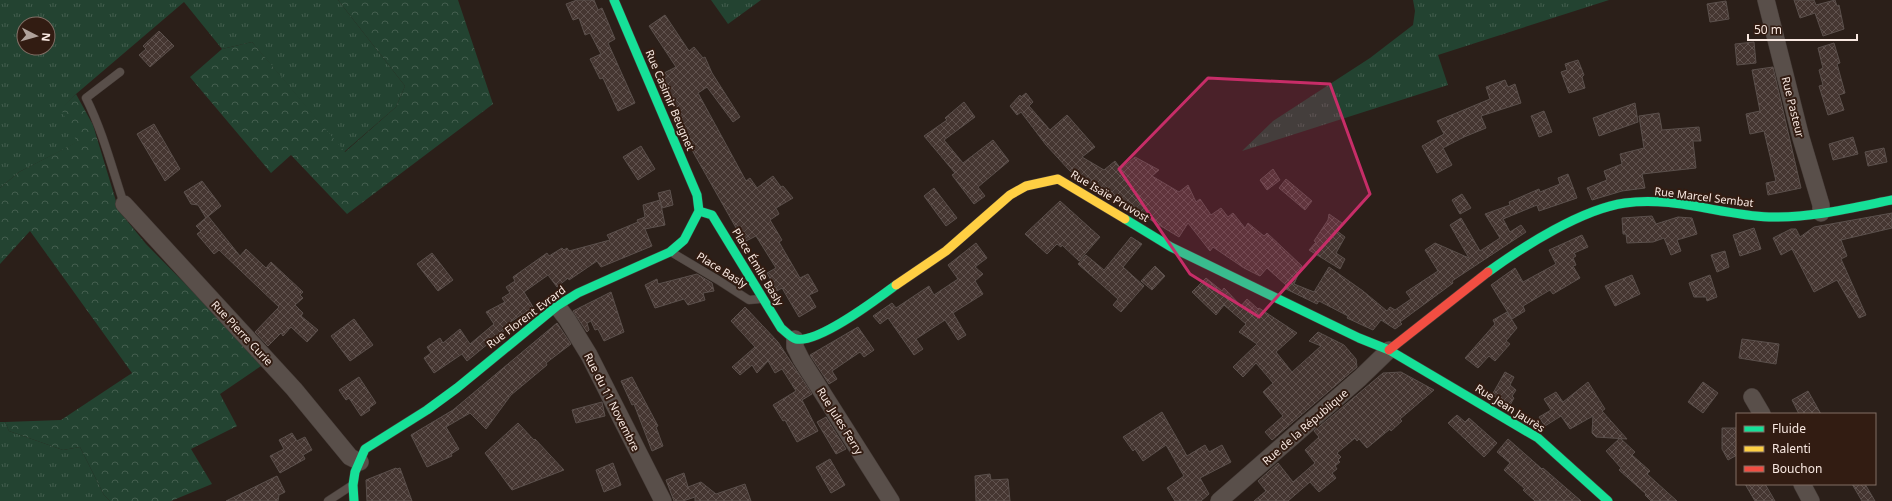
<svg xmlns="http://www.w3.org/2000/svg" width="1892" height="501" viewBox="0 0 1892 501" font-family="'Noto Sans',sans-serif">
<defs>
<pattern id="grass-tufts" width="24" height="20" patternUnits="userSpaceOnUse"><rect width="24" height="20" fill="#234331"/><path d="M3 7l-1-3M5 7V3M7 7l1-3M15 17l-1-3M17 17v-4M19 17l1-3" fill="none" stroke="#445e4f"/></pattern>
<pattern id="forest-crowns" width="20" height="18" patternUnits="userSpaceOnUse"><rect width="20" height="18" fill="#234331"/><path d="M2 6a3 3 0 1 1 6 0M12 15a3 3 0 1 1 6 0" fill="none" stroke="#445e4f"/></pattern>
<pattern id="building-cross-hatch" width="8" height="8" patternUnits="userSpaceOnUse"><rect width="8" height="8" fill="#453631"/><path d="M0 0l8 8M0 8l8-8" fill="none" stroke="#61534f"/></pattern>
</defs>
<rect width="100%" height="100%" fill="#2b1f19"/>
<path fill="url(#grass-tufts)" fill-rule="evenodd" d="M0 0H338L405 86 396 107 344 152 252 42 222 49 184 2 76 94 62 109 78 142 19 172 0 188ZM24 24H48V48H24Z
M711 0H761L728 24Z
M1413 0H1609L1438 55 1448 85 1242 151 1273 121 1370 58 1413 25 1415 11Z
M0 422H5L9 431 63 450 80 447 104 495 110 501H0Z"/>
<path fill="url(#forest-crowns)" d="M338 0H458L493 104 347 214 291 155 271 173 190 77 222 49 252 42 345 152 396 107 405 86Z
M76 94 93 125 119 211 146 244 264 364 220 394 237 426 191 449 212 484 171 501H110L104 495 80 447 63 450 9 431 5 422 61 420 132 373 30 231 0 264V188L19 172 77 142 61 109Z"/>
<path fill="url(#building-cross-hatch)" stroke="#5b504c" d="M577 0H594L598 10 602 8 615 39 608 43 635 103 618 111 603 78 600 79 590 59 601 54 590 33 585 35 579 18 573 20 566 4Z
M1794 0H1814L1816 5 1835 0 1837 6 1839 5 1844 29 1823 36 1815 13 1800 18Z
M1726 1 1729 19 1710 22 1707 4Z
M665 15 689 51 694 47 703 58 705 57 712 73 740 117 733 122 707 87 698 93 746 181 750 178 757 188 773 176 781 187 783 186 793 198 776 208 779 214 770 220 782 240 779 242 800 278 808 274 818 291 809 295 816 307 799 317 782 288 777 291 767 273 776 268 756 236 744 242 692 150 660 75 676 67 649 26Z
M159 31 174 46 150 67 139 55 146 49 143 46Z
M1754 42 1756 63 1737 65 1735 44Z
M1834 43 1840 63 1837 64 1845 93 1839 95 1844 110 1828 115 1819 86 1823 85 1819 70 1823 68 1818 48Z
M1578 60 1584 75 1582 77 1585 88 1569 93 1561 72 1567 70 1565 64Z
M1773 67 1801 188 1768 195 1766 183 1776 181 1764 131 1750 134 1746 114 1760 111 1752 70Z
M1505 80 1508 87 1515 84 1521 103 1481 116 1486 128 1464 137 1443 148 1452 165 1437 173 1422 146 1444 134 1437 121 1490 99 1486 87Z
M1026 93 1033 102 1029 106 1050 130 1067 115 1095 147 1082 157 1104 170 1115 161 1121 169 1135 157 1159 170 1152 176 1179 192 1188 185 1196 202 1200 199 1211 215 1221 208 1228 217 1233 213 1245 228 1248 223 1264 236 1267 233 1302 266 1294 284 1314 292 1329 267 1363 291 1387 311 1390 307 1395 310 1411 299 1406 292 1438 271 1425 250 1435 243 1469 258 1450 225 1461 218 1480 251 1500 238 1485 214 1510 205 1509 202 1539 189 1540 192 1560 184 1558 178 1568 174 1577 198 1539 211 1537 205 1503 219 1510 232 1521 225 1526 232 1452 281 1453 283 1400 322 1402 324 1395 329 1381 320 1373 330 1347 318 1348 316 1319 301 1317 304 1284 288 1286 285 1267 268 1260 276 1244 268 1213 247 1210 251 1188 223 1179 237 1136 211 1137 209 1070 171 1046 145 1021 112 1017 115 1010 106 1020 95 1021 97Z
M964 102 975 117 944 140 963 163 993 140 1009 161 978 187 985 196 974 204 952 175 955 173 924 136 947 120 945 118Z
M1635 103 1638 122 1599 136 1593 118Z
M1544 111 1552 132 1539 137 1531 116Z
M1659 113 1662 130 1699 127 1701 141H1693L1696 168 1642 174 1645 188 1622 191 1592 200 1587 188 1607 180 1604 171 1622 164 1620 154 1644 148 1639 116Z
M154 124 180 169 165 181 137 134Z
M1853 137 1858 154 1833 160 1829 144Z
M641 146 655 169 638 180 623 157Z
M1884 148 1887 162 1868 166 1865 152Z
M1273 169 1280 180 1267 190 1260 180Z
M1286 179 1312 201 1305 210 1279 188Z
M202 181 221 206 206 218 198 205 191 204 184 192Z
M934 188 957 218 946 226 924 196Z
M670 190 673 205 662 208 658 193Z
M1462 194 1471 208 1460 214 1452 200Z
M660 200 665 225 645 229 652 246 601 267 597 261 569 280 568 278 557 287 548 275 524 292 533 307 509 323 511 325 467 361 462 354 434 373 424 358 431 353 427 347 440 338 443 343 460 329 470 344 494 324 486 312 505 302 502 298 510 293 506 287 515 281 513 277 547 253 549 256 562 248 564 250 567 248 569 251 610 240 607 235 638 222 637 220 645 217 643 205Z
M1060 201 1100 237 1079 261 1062 245 1061 247 1057 244 1047 254 1025 234Z
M1892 213V228L1841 240 1847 256 1841 259 1866 315 1859 318 1837 280 1814 292 1792 249 1781 255 1773 238 1791 229H1796L1800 237 1814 227Z
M1329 214 1342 223 1337 231 1345 237 1336 253 1345 259 1340 269 1309 250 1316 242 1314 241 1328 220Z
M208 216 240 256 246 249 266 268 271 262 303 292 300 295 303 298 295 305 303 313 301 316 318 330 307 342 291 327 283 336 281 333 268 346 255 332 279 307 219 250 214 254 197 234 201 231 196 226Z
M1652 216 1656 224 1678 217 1692 218 1697 234 1677 240 1681 251 1671 255 1664 238 1653 242 1627 243 1626 234H1623L1622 218Z
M1754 228 1761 249 1740 256 1733 235Z
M1582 235 1588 247 1574 253 1576 256 1573 258 1576 265 1573 266 1580 278 1553 294 1550 290 1523 306 1525 311 1512 319 1491 285 1515 268 1523 282 1556 264 1549 250Z
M1131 237 1142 244 1123 267 1144 286 1121 312 1113 305 1118 299 1078 264 1086 255 1104 270Z
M976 243 987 258 975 267 983 274 975 281 983 294 953 313 966 335 958 340 945 320 916 339 923 349 914 355 888 318 880 324 873 316 892 303 896 308 929 286 934 295 958 279 948 265Z
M1725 251 1729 267 1717 272 1711 255Z
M432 253 453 280 438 291 417 264Z
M1155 266 1165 276 1152 290 1141 281Z
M697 274 712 283 714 291 703 293 705 300 688 305 684 299 655 308 645 285 657 279 658 284Z
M1632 275 1640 294 1615 306 1605 286Z
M1710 275 1717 297 1707 301 1706 297H1694L1689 283Z
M1206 278 1222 291 1224 288 1241 306 1247 299 1258 309 1259 308 1297 333 1276 352 1292 372 1321 346 1309 341 1318 332 1344 345 1356 359 1357 367 1272 440 1265 432 1283 416 1263 392 1273 383 1256 363 1243 377 1233 367 1257 344 1239 332 1246 324 1224 305 1216 315 1192 292Z
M611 292 624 332 604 341 598 329 595 330 591 321 587 323 589 330 587 332 573 311Z
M745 307 778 342 812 394 802 400 818 431 797 442 785 420 783 421 773 405 796 391 782 369 775 373 768 361 757 373 752 365 740 375 732 367 755 347 731 321Z
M1507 312 1517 328 1506 341 1510 344 1495 361 1489 356 1478 368 1465 358 1495 324 1493 320Z
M354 319 373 345 350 361 331 336Z
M557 323 571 344 546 363 547 365 511 395 486 429 470 413 446 427 459 449 451 454 452 456 427 467 411 435 453 410Z
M858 327 874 350 864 357 860 352 832 371 837 379 829 384 810 355Z
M1742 339 1779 344 1776 364 1739 358Z
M1401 372 1434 390 1400 419 1402 421 1391 431 1390 429 1367 448 1359 439 1357 441 1355 438 1337 453 1341 457 1338 460 1340 462 1335 466 1337 469 1332 473 1336 478 1319 492 1310 482 1288 501H1254L1266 491 1258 481 1278 463 1293 482 1315 463 1305 450 1319 437 1314 431 1383 373Z
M1505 372 1514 377 1510 385 1516 390 1512 396 1514 398 1510 405 1492 395Z
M359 377 376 403 369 408 370 410 361 416 349 398 346 400 339 390Z
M632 377 658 426 656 427 663 446 652 451 634 404 632 405 621 381Z
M1588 382 1605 409 1602 411 1627 439 1596 437 1592 433 1593 416 1570 429 1561 416 1545 426 1539 417 1551 410 1544 399 1556 392 1563 402Z
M1703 382 1718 393 1703 413 1688 402Z
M1808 391 1821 414H1799L1792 400Z
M602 402 605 416 576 423 572 410Z
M1162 412 1187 456 1205 445 1209 452 1222 445 1231 462 1200 478 1209 494 1201 501H1175L1167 488 1184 476 1166 445 1143 461 1135 449 1133 451 1123 437Z
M1457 415 1465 422 1469 418 1497 443 1484 457 1448 423Z
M826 417 846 449 836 454 817 422Z
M518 423 534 440 535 439 564 470 512 490 485 453Z
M1722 428H1737V455L1728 460 1722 449Z
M292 433 297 441 305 437 312 450 303 455 305 459 280 473 270 456 284 449 279 440Z
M1620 438 1635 452 1632 455 1650 471 1647 474 1677 501H1651L1645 495 1646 494 1619 470 1621 468 1606 451Z
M1508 439 1542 469 1543 468 1581 501H1535L1523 490 1525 489 1504 470 1510 463 1497 452Z
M830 459 845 485 831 493 816 467Z
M613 463 621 485 604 492 596 470Z
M396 468 397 469 400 468 412 501H367L366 480Z
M684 473 688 487 701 482 716 494 745 484 751 501H695V497L683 501H674L666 480Z
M990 474 991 480 1008 479 1010 501H976L975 476Z
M277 476 285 492 279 495 278 501H226Z
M1745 484H1765L1775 501H1755Z
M1852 484H1865L1875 501H1862Z"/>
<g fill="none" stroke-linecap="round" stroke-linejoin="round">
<g stroke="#443a36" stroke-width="9">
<path id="lane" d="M120 72 86 98C103 132 112 168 124 204
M671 252 718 280 749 300 760 299
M328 501 351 486"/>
</g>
<g stroke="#443a36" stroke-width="18">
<path id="street" d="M1766 0 1801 138 1821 205V213
M124 204 294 389 350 457 360 462
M557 306 567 319 589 355 663 501
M795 339V347L801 359 891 501
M1752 397 1762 414
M1802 484 1811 501
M1219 501 1360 378 1389 350"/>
</g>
<g stroke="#443a36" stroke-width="10">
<path id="fast" d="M614 0 697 195 699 211
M699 211 712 215 781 328C785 331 791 338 796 339 818 344 877 299 896 285
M1125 219 1171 247 1359 338 1389 350 1538 438 1608 501
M1488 272C1524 246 1582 209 1625 203 1674 196 1721 215 1769 217 1811 218 1852 208 1892 200
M354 501 353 485 355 472 365 449 427 410 457 388 557 306 578 293 670 252 684 240 699 211"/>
</g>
<g stroke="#443a36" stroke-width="10">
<path id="slow" d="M896 285 946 251 1010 195 1026 186 1058 179 1125 219"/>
</g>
<g stroke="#443a36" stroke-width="10">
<path id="jam" d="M1389 350 1488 272"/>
</g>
<use href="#lane" stroke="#594f4a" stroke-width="8"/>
<use href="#street" stroke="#594f4a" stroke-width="17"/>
<use href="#fast" stroke="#16e098" stroke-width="9"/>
<use href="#slow" stroke="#ffcf43" stroke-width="9"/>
<use href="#jam" stroke="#f24e42" stroke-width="9"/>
</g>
<path fill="#c72d68" fill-opacity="0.2" stroke="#c72d68" stroke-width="3" stroke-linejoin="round" d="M1208 78 1330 84 1370 194 1259 317 1190 274 1119 169Z"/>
<g text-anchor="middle" stroke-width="4" stroke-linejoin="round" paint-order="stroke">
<g font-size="11" fill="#f8e8e1" stroke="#321c12">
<text transform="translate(670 100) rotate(67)" y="4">Rue Casimir Beugnet</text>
<text transform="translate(1793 107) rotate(76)" y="4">Rue Pasteur</text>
<text transform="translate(1110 196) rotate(31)" y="4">Rue Isaïe Pruvost</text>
<text transform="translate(1704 197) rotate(7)" y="4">Rue Marcel Sembat</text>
<text transform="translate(758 267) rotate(59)" y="4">Place Émile Basly</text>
<text transform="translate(722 270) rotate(32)" y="4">Place Basly</text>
<text transform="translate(526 317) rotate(-37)" y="4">Rue Florent Evrard</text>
<text transform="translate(242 333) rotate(47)" y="4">Rue Pierre Curie</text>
<text transform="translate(612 402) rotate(63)" y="4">Rue du 11 Novembre</text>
<text transform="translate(1510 408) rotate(32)" y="4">Rue Jean Jaurès</text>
<text transform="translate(840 421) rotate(58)" y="4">Rue Jules Ferry</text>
<text transform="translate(1305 427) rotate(-41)" y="4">Rue de la République</text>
</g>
</g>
<rect x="1736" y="413" width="140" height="72" fill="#321c12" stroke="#816e65"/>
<rect x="1744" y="426" width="20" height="6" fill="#16e098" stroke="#816e65"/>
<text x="1772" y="433" font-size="12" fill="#f8e8e1">Fluide</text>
<rect x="1744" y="446" width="20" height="6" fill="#ffcf43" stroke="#816e65"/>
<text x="1772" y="453" font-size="12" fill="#f8e8e1">Ralenti</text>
<rect x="1744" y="466" width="20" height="6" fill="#f24e42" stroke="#816e65"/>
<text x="1772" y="473" font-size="12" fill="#f8e8e1">Bouchon</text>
<g transform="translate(36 36) rotate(96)"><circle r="19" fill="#321c12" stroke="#816e65"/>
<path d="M0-3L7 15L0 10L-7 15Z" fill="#b0a29b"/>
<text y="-6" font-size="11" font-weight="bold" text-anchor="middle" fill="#f8e8e1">N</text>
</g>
<path d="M1748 34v6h109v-6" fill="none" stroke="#f8e8e1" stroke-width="2"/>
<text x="1754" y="34" font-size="12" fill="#f8e8e1" stroke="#321c12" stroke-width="3" paint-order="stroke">50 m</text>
</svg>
